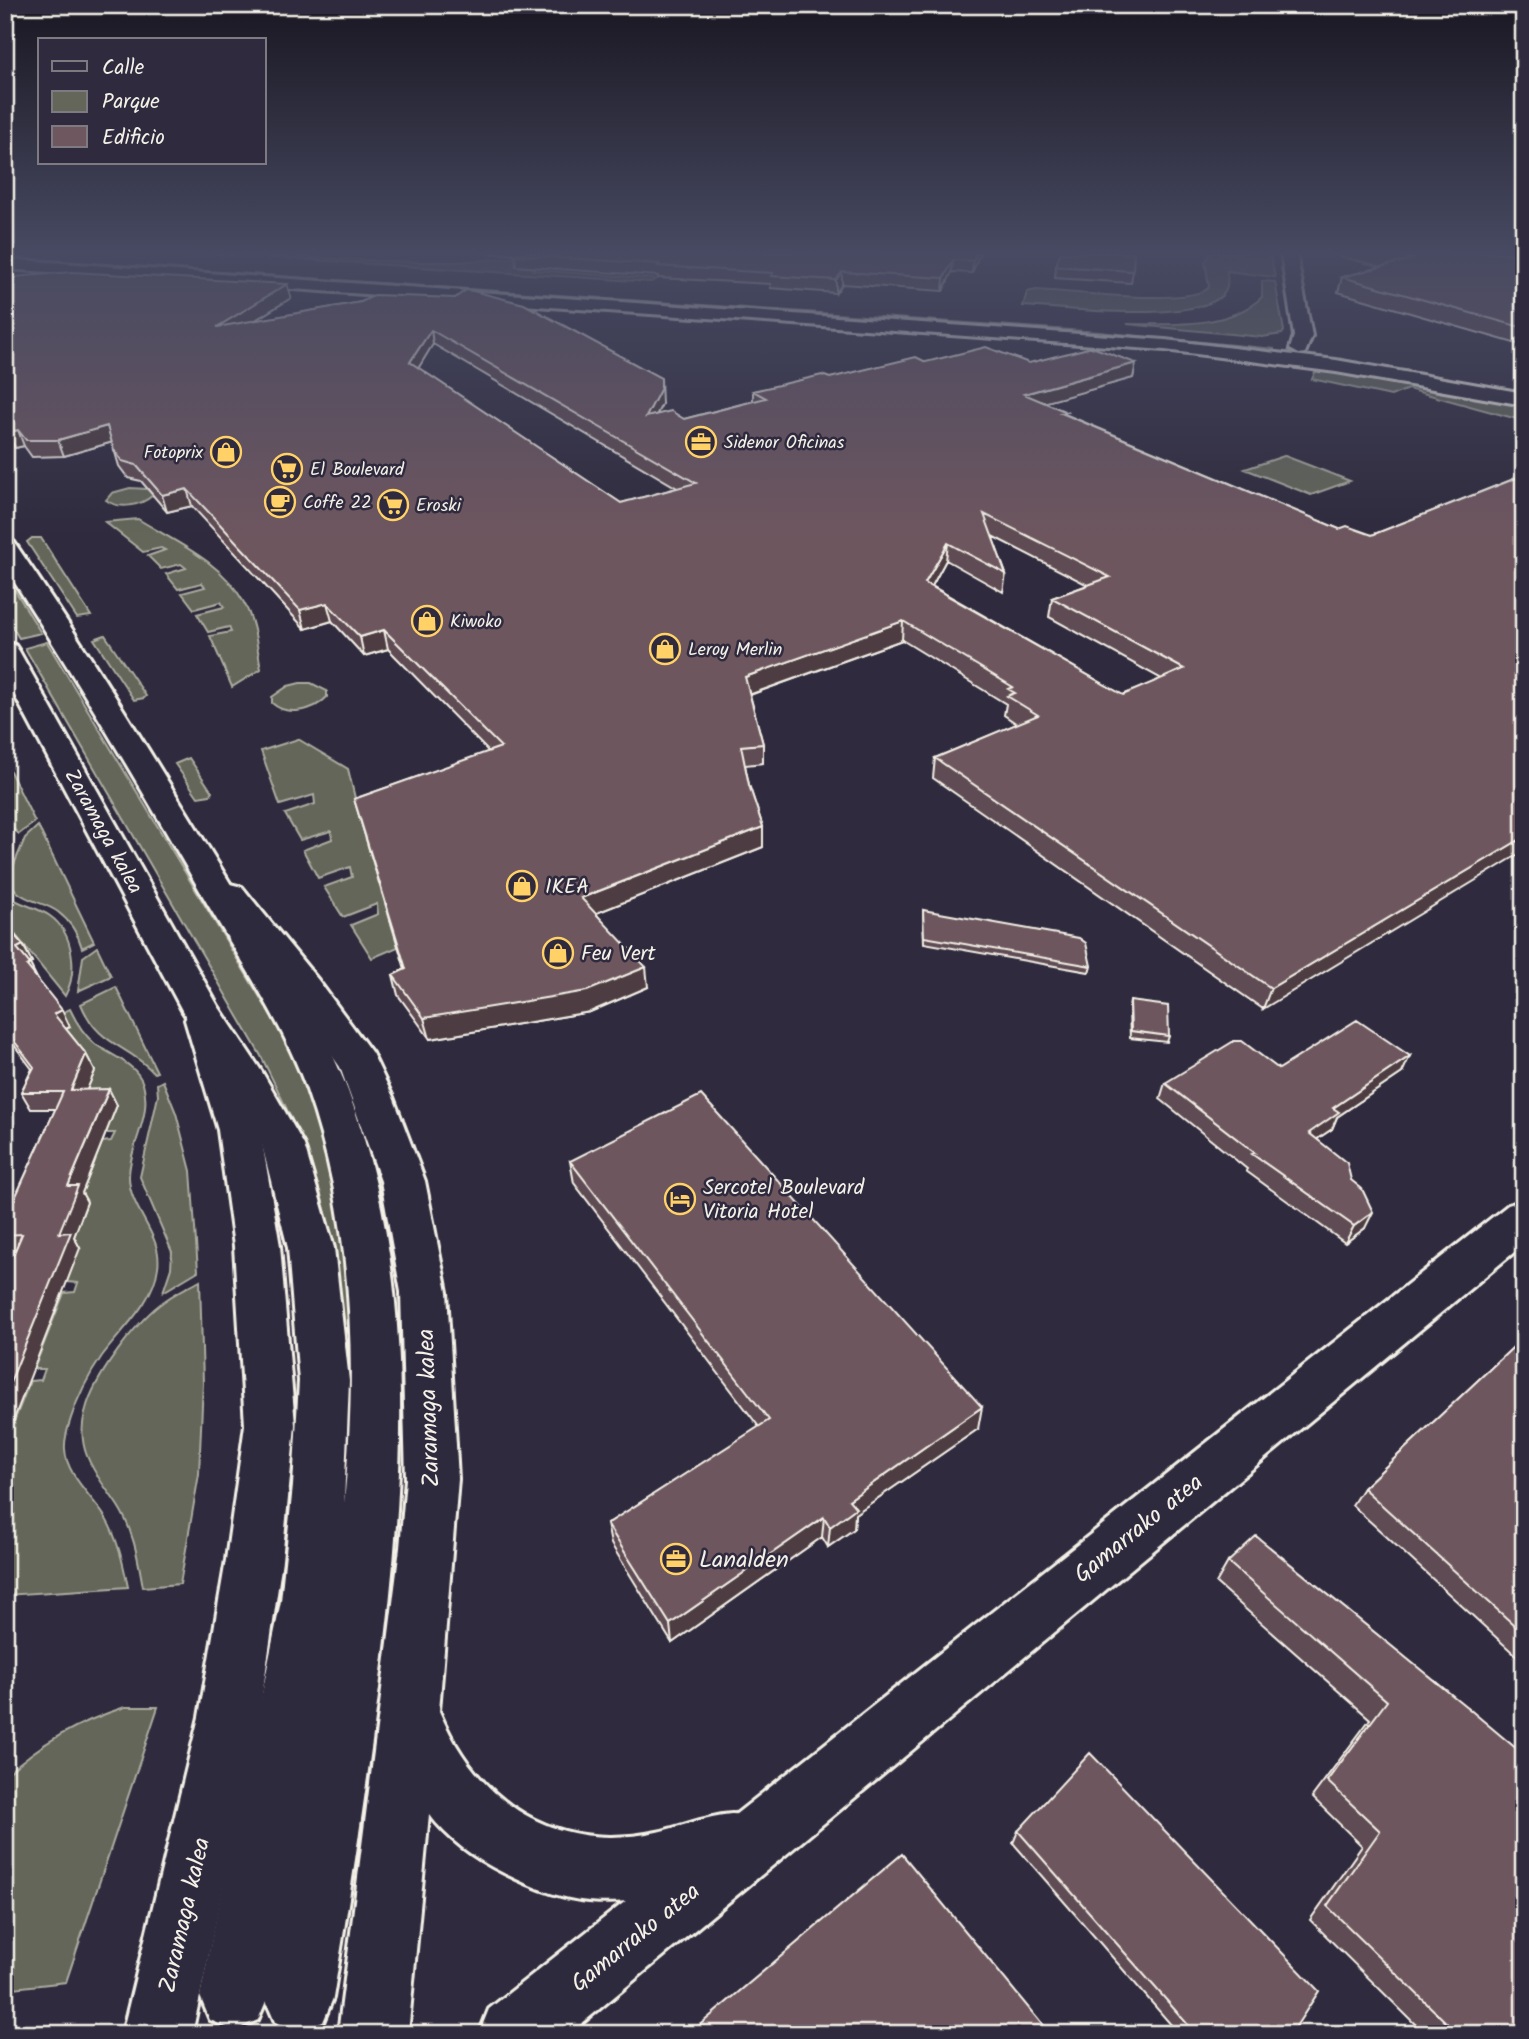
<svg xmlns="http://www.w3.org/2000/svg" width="1529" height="2039" viewBox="0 0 1529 2039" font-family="Kalam,sans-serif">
<rect width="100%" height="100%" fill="#2f2a3d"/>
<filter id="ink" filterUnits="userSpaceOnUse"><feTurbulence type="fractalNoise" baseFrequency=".0143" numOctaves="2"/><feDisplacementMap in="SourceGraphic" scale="14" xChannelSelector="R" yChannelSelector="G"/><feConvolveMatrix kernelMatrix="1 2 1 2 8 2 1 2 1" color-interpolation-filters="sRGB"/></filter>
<g filter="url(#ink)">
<path fill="#636658" stroke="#acaca0" stroke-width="2" d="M203 253C311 253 420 271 527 256L517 266 535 268 533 270 657 279 651 282Z
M1208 253H1270L1275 277 1227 271C1227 278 1229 286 1225 292 1204 325 1060 308 1023 306L1027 292 1036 290C1067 291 1193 307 1209 287L1205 261 1209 257Z
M5 258 36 260 603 298 5 259Z
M1262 281 1275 282 1284 331 1282 334 1262 337 1127 324C1169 324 1229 329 1262 297Z
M614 299 1099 332 1275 349 1099 333Z
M1316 370 1421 386 1524 405V421L1408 389 1391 396 1312 379Z
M1284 456H1285L1350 481 1311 495 1245 469Z
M130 488 147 489 153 495C141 506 119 510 106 500L112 493Z
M138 519C175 542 221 561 243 601 255 621 257 647 261 669L232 687 210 636 231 632 229 627 208 632 197 614 224 607 221 602 194 609 182 593 205 587 202 583 178 589 166 574 186 568 181 564 161 569 148 556 165 550 161 548 143 552 105 522Z
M32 538H41L91 616 77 618 27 542Z
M5 574 41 633 19 638 5 615Z
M105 635 146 696 144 698 134 700 94 639Z
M47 642 288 1044 314 1103 335 1178 358 1330 340 1333C337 1301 336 1268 331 1236 320 1172 289 1113 261 1056L25 648Z
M300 683H311L327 691V697C314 711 287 717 272 703V697L288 686Z
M298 739 348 769 360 819 398 947 372 958 351 925 378 914 377 904 343 917 324 887 352 877 350 867 318 878 303 850 332 839 331 831 300 840 285 814 315 804 314 795 280 805 261 751Z
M189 758 212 792 210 795 198 797 175 764Z
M5 761 35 822 19 834 5 822Z
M38 826 94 942 82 948C78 934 70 921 58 912 41 899 10 901 10 874L25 838Z
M5 893C17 905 36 906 50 916 74 933 78 972 65 996L5 922Z
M97 947 111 976 78 991 83 957Z
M116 987 157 1072 154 1073C126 1043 99 1047 81 1004Z
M70 1009C76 1022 83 1034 95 1044 110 1055 137 1064 143 1084 153 1117 129 1145 129 1177 129 1209 163 1235 158 1267 154 1302 122 1329 102 1356 89 1375 78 1396 71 1418 68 1427 64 1439 65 1449 66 1475 92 1496 105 1517 118 1539 123 1563 128 1587L5 1595V1445L30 1381 41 1380 45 1369H34L64 1293 75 1292 78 1283 67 1282 56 1250 102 1142 111 1141 115 1133H106L80 1106 53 1017Z
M163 1081 176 1113 191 1171 198 1271 163 1292 171 1268 172 1252 140 1177 158 1096 157 1084Z
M200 1280 203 1383 199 1474 180 1584 143 1587C138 1559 134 1531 118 1506 107 1489 95 1476 87 1456 81 1441 81 1426 86 1409 94 1378 134 1325 159 1305 171 1295 186 1288 200 1280Z
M125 1707H158L66 1982 5 1989V1776C41 1742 79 1722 125 1707Z"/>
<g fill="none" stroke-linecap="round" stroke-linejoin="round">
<g stroke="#f4f1e8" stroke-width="6">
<path id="minor" d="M1281 253H1296L1312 336 1305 353 1299 354 1290 349 1294 336Z
M230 884 242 887 318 980 372 1053 393 1097 425 1181 447 1292 458 1479 439 1711C479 1805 555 1853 657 1832 681 1827 706 1816 731 1814 738 1813 748 1819 756 1822L765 1845 756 1868C706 1888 644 1906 589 1901 560 1899 530 1886 504 1873 475 1859 448 1839 429 1814L408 2034H338L400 1548 406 1479 401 1292 381 1181 340 1067 292 998 213 895 218 887Z
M204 1007 218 1011 223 1020 260 1130 280 1246 295 1425 282 1560 259 1717 192 2034H122L199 1717 226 1560 245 1425 234 1246 218 1130 185 1020 190 1011Z"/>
</g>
<g stroke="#f4f1e8" stroke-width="6">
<path id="primary" d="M5 259 1165 340 1336 360 1524 393V405L1336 372 1165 350 5 269Z
M5 540 14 542C92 656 164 775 236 893 275 957 321 1020 348 1091 419 1282 405 1489 379 1688 366 1791 350 1895 333 1998L323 2022 299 2032 275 2022 266 2001 258 2020 234 2030 210 2020 200 1996 281 1601 293 1486 299 1381 288 1248 262 1145 232 1089 183 1012 5 677V643L15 645 19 651 218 1006 262 1072 304 1145 334 1248 349 1381 344 1503C358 1366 353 1221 307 1090 283 1023 242 963 207 903 142 789 75 677 5 567Z
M1524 1200V1244L569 2034H479L489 2009 1508 1205Z"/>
</g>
<use href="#minor" fill="#2f2a3d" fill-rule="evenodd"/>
<use href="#primary" fill="#2f2a3d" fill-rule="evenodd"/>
</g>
<path fill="#5f4b52" stroke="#f4f1e8" stroke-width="2" fill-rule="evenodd" d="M480 253H980L972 273 952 272 943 291 842 284 836 293 770 288 771 284 658 278V276L516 266 515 255Z
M1329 253H1507L1524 257V346L1338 292 1342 277 1381 267Z
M1056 266 1133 271 1131 283 1055 278Z
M5 280 287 284 291 298 254 321 361 302 662 404 657 414 684 419 753 401V391L926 362 1029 363H1136L1133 378 1045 402 1067 415 1339 529 1372 535 1524 475 1263 1009 933 778 935 758 1017 724 1004 715 1006 704 902 640 750 695 763 744V763L745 765 749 785 763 827V847L596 913 648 987 590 1012 430 1039 398 995 393 975 405 969 354 799 489 752 388 649 364 656 332 621 305 629 192 506 167 512 141 481 128 478 119 466 112 442 64 456 32 457 24 446 15 448 5 430ZM433 344 677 488 621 503 418 368ZM992 536 1088 585 1052 598 1049 617 1162 679 1123 695 932 586 946 560 1003 592 1006 574Z
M923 910 1091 966 1089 972 924 943Z
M5 924 23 945 32 962 29 963 38 980 70 1027 66 1029 86 1054 95 1071 87 1089 117 1105 82 1193 87 1202 74 1237 80 1248 9 1251 5 1245V1220L56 1109H31L21 1092 32 1069 5 1033Z
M1130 1001 1169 1036 1167 1042 1130 1038 1129 1008Z
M1279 1069 1402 1073 1337 1117 1332 1129 1317 1139 1351 1180 1365 1228 1345 1243 1246 1171 1247 1169 1160 1099 1165 1083Z
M570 1161 978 1429 855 1514 854 1529 828 1547 822 1537 672 1643 611 1544 607 1524 759 1427 574 1183Z
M1524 1337V1663L1352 1505 1363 1488Z
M1228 1562 1468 1708 1524 2034H1425L1310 1920 1362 1846 1312 1797 1370 1719 1216 1583Z
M1018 1831 1291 2034H1179L1013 1843Z"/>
<path fill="#4d3d42" stroke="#f4f1e8" stroke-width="2" d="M977 253H980L972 273 973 261Z
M953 260 952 272 943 291 944 278Z
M842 272V284L836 293V280Z
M287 284 291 298 221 341 217 327Z
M431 330 433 344 413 377 410 362Z
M1136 363 1133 378 1022 409 1024 394Z
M661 378 662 404 647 433 646 417Z
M107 426 113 442 64 456 58 440Z
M18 430 24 446 15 448 9 432Z
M187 489 192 506 167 512 162 495Z
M948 543 946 560 924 601 925 583Z
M327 603 332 621 305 629 300 610Z
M903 621 902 640 746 696 745 677Z
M384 630 388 649 364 656 360 637Z
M763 827V847L584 918 581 898Z
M1524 837V851L1263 1009 1271 988Z
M23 945 32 962 26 965 17 948Z
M30 964 38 981 27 966Z
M646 967 648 987 590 1012 430 1039 424 1018Z
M62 1010 70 1027 63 1030 54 1014Z
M86 1054 95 1071 80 1106 71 1090Z
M1410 1056 1402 1073 1337 1117 1332 1129 1301 1150 1309 1133 1333 1108Z
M109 1089 117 1105 82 1193 87 1202 74 1237 80 1248 5 1442V1395L59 1233 68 1186Z
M1373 1212 1365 1228 1345 1243 1354 1226Z
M982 1407 978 1429 855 1514 854 1529 828 1547 830 1527 849 1500Z
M824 1517 822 1537 672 1643 670 1624Z"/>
<path fill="#6e575f" stroke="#f4f1e8" stroke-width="2" fill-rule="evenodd" d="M517 253H977L973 261 953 260 944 278 842 272 836 280 771 276 773 273 658 266 659 264 515 255Z
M1060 253H1134L1133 271 1056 266Z
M1389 253H1507L1524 257V328L1342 277 1412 259Z
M72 272 287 284 217 327 361 302 375 295 455 298 466 290 473 291 524 304 661 378V388L646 417 671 411 684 419 766 398 753 391 822 375 830 378 916 357 926 362 986 347 1029 363 1092 347 1136 363 1024 394 1067 412 1061 413 1339 529 1347 526 1372 535 1524 475V837L1271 988 935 758 1038 715 1007 696 1015 693 1008 689 1013 687 903 621 745 677 763 744 741 746 749 785 763 827 581 898 646 967 587 991 424 1018 393 975 406 969 354 799 501 747 384 630 360 637 327 603 300 610 187 489 162 495 136 465 122 461 114 450 107 426 58 440H26L18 430 9 432 5 426V280L14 277ZM431 330 601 428 696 483 621 503 410 362ZM984 514 1110 577 1052 598 1184 669 1123 695 925 583 948 543 1006 574Z
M923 910 1079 938 1086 943 1091 966 924 937Z
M5 924 23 945 17 948 30 964 27 966 62 1010 54 1014 86 1054 71 1090 109 1089 68 1186H78L59 1233 71 1232 5 1395V1274L22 1234 5 1235V1220L63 1092H21L34 1067 5 1029Z
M1130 1001 1168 1006 1169 1036 1131 1031Z
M1357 1020 1410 1056 1333 1108 1339 1112 1309 1133 1347 1163 1351 1180 1362 1189 1373 1212 1354 1226 1252 1154 1255 1153 1165 1083 1234 1041H1242L1279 1069Z
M701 1095 982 1407 849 1500 856 1508 830 1527 824 1517 670 1624 607 1524 769 1420 570 1161Z
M1524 1337V1634L1363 1488Z
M1256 1536 1468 1708 1524 1755V2034H1458L1327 1906 1380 1831 1327 1781 1387 1701 1228 1562Z
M1090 1753 1319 1991 1291 2034H1196L1018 1831Z
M902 1854 1050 2034H689Z"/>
</g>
<linearGradient id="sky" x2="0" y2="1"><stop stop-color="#1a1722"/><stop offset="0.47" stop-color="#474a62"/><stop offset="1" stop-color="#474a62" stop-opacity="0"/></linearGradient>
<rect width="1529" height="538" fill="url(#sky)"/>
<defs>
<g id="office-ring" transform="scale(1.575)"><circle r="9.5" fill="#2f2a3d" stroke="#ffd166" stroke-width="1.5"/><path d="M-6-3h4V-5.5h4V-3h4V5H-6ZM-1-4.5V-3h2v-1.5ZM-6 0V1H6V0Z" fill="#ffd166"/></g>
<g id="shop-ring" transform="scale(1.575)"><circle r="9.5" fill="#2f2a3d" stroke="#ffd166" stroke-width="1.5"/><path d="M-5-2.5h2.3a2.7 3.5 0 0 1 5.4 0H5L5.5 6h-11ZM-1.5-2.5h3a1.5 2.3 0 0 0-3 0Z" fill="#ffd166"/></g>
<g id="supermarket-ring" transform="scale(1.575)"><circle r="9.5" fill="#2f2a3d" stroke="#ffd166" stroke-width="1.5"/><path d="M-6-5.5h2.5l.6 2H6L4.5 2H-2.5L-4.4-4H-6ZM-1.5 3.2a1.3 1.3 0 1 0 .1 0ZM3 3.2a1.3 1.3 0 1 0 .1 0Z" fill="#ffd166"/></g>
<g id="cafe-ring" transform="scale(1.575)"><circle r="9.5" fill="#2f2a3d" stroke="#ffd166" stroke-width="1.5"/><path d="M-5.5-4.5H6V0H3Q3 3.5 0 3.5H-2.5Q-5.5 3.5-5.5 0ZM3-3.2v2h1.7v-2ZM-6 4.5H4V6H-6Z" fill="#ffd166"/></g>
<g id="hotel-ring" transform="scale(1.575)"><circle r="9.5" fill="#2f2a3d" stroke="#ffd166" stroke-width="1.5"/><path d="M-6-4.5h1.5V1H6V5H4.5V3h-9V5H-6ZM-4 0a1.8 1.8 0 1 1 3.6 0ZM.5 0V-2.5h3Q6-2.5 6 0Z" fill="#ffd166"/></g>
</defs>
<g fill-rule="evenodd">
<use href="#office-ring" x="701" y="442"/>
<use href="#shop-ring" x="226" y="452"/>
<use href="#supermarket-ring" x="287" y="469"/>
<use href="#cafe-ring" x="280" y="502"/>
<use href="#supermarket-ring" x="393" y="505"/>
<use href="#shop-ring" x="427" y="621"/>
<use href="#shop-ring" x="665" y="649"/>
<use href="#shop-ring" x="522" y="886"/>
<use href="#shop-ring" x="558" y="953"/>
<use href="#hotel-ring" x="680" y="1199"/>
<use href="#office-ring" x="676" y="1559"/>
</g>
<g text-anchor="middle" stroke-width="5" stroke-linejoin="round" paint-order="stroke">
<g font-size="18" fill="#f4f1e8" stroke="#2f2a3d" text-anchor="start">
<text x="724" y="448">Sidenor Oficinas</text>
<text x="203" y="458" text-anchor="end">Fotoprix</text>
<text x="310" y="475">El Boulevard</text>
<text x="303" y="508">Coffe 22</text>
<text x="416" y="511">Eroski</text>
<text x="450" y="627">Kiwoko</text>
<text x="688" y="655">Leroy Merlin</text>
</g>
<g font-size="21" fill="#f4f1e8" stroke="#2f2a3d">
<text transform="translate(104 831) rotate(61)" y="7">Zaramaga kalea</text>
</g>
<g font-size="21" fill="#f4f1e8" stroke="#2f2a3d" text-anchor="start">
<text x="545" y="893">IKEA</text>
<text x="581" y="960">Feu Vert</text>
<text x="703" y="1194">Sercotel Boulevard<tspan x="703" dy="24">Vitoria Hotel</tspan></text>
</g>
<g font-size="24" fill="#f4f1e8" stroke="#2f2a3d">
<text transform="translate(428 1408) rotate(-92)" y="8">Zaramaga kalea</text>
<text transform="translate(1138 1528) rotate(-39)" y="8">Gamarrako atea</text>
<text transform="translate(184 1915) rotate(-77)" y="8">Zaramaga kalea</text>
<text transform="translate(635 1937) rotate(-39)" y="8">Gamarrako atea</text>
</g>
<g font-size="24" fill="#f4f1e8" stroke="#2f2a3d" text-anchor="start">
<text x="699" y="1567">Lanalden</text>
</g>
</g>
<rect width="1529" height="2039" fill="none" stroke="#2f2a3d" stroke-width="28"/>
<rect x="14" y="14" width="1501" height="2011" fill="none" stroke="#f4f1e8" stroke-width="2.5" filter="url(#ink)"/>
<rect x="38" y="38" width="228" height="126" fill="#2f2a3d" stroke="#7e7a81" stroke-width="2"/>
<rect x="52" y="61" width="35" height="10" fill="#2f2a3d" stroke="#7e7a81" stroke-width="2"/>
<text x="102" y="74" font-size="21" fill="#f4f1e8">Calle</text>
<rect x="52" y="91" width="35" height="21" fill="#636658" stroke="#7e7a81" stroke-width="2"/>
<text x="102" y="108" font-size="21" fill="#f4f1e8">Parque</text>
<rect x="52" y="126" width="35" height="21" fill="#6e575f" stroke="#7e7a81" stroke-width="2"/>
<text x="102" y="144" font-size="21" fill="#f4f1e8">Edificio</text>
</svg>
